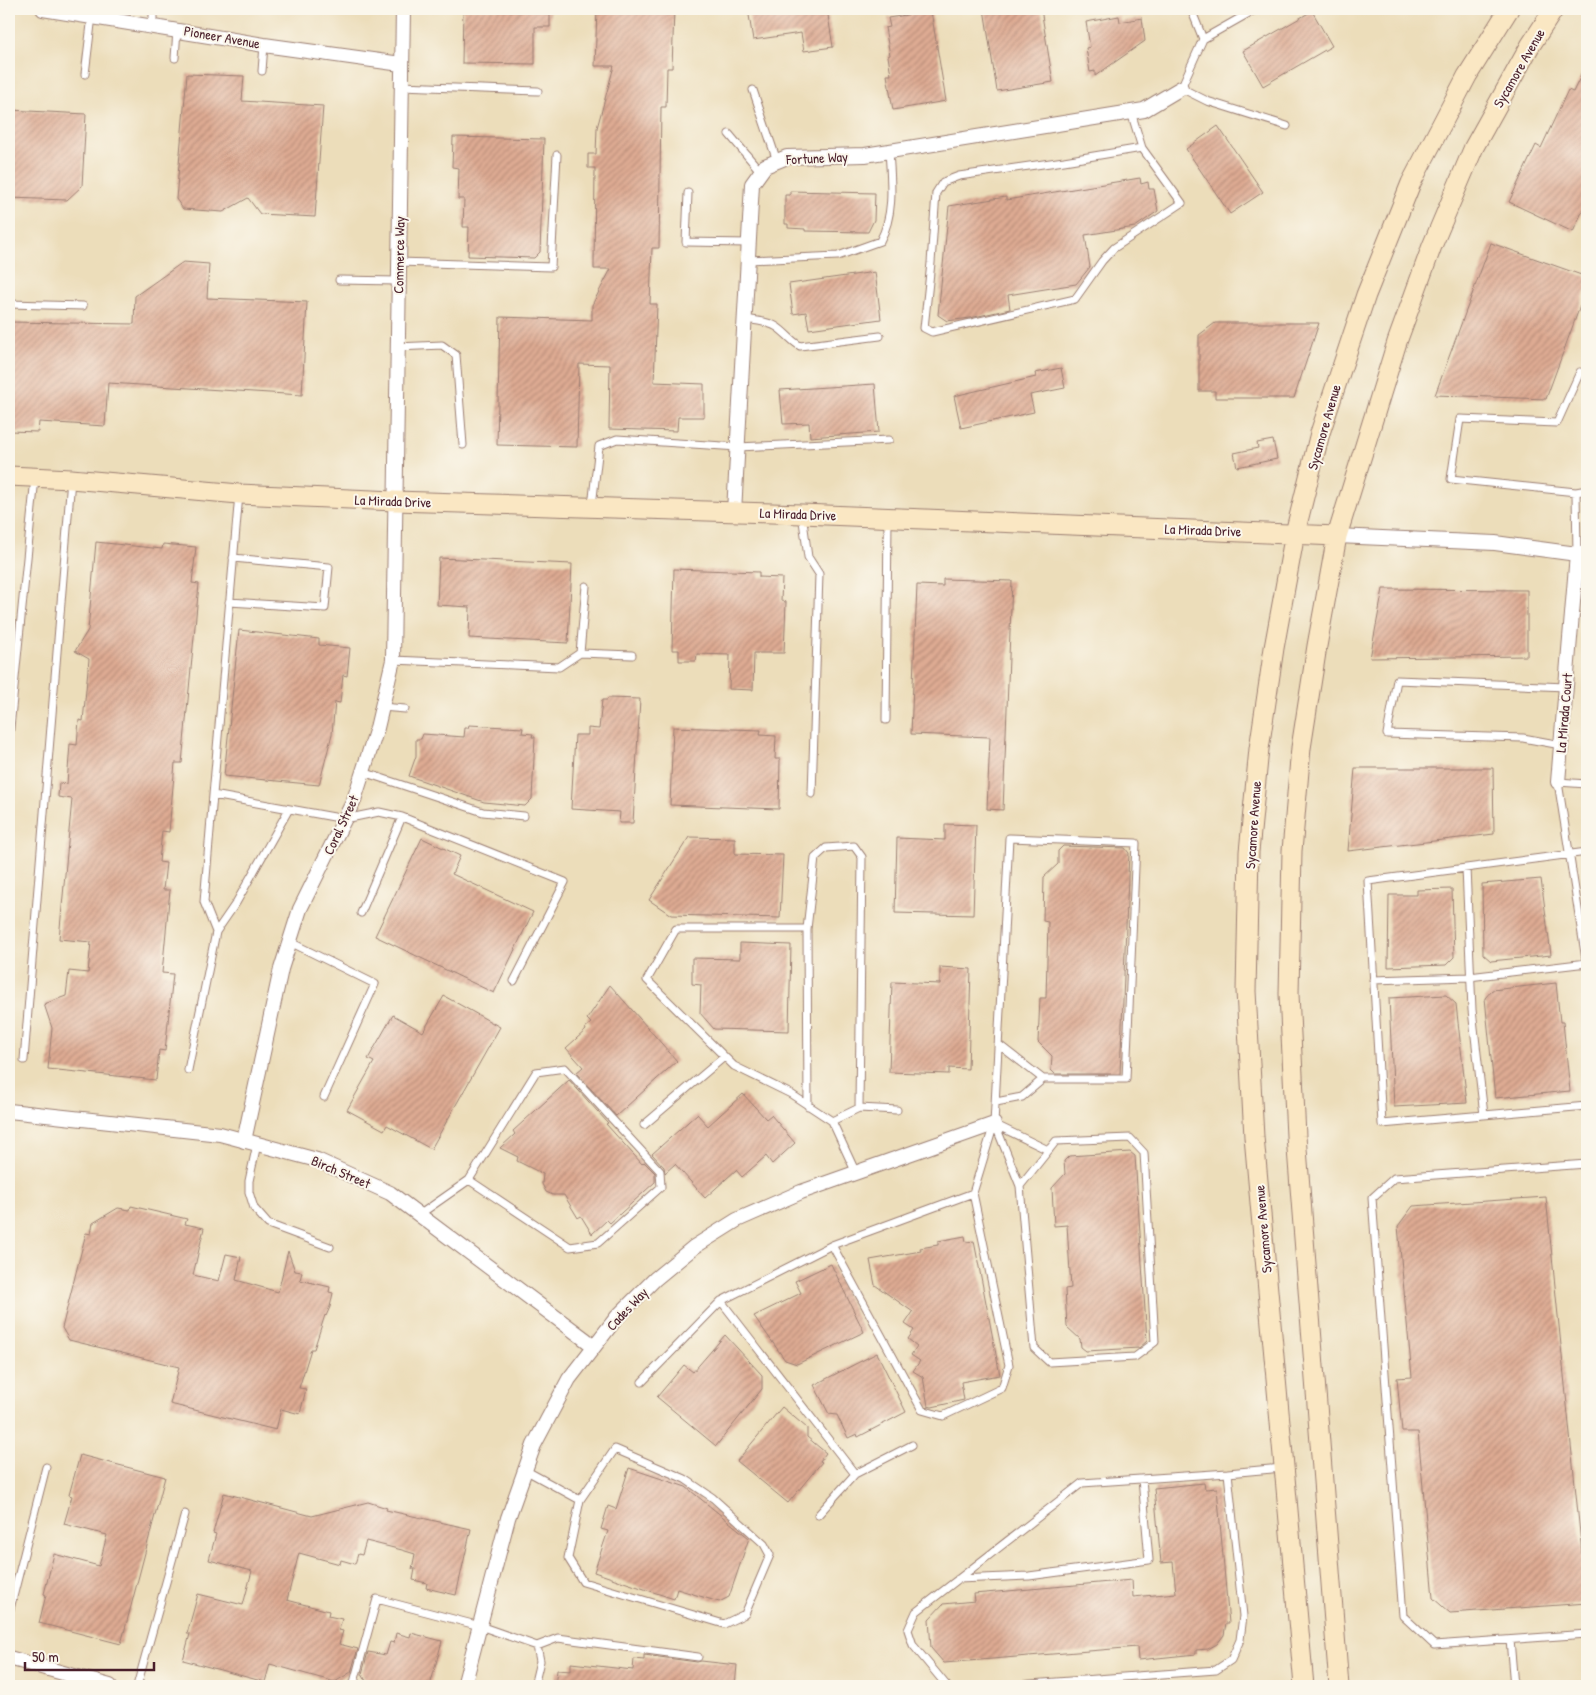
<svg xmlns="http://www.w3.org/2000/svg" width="1596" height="1695" viewBox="0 0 1596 1695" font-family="'Patrick Hand',sans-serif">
<defs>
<pattern id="building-hatch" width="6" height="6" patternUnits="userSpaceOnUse" patternTransform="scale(1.25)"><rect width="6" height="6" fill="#deab93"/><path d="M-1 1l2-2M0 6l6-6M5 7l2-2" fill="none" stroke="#b68b78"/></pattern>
</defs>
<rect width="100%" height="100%" fill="#fbf7ec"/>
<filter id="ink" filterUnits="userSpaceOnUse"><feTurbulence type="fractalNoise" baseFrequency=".02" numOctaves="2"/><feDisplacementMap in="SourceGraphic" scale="10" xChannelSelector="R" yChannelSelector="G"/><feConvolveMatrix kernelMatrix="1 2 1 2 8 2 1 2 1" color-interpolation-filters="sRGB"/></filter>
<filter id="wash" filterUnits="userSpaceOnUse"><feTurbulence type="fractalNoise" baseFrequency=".0096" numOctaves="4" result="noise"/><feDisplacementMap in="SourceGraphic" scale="20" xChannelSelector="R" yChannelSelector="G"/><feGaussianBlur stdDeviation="1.12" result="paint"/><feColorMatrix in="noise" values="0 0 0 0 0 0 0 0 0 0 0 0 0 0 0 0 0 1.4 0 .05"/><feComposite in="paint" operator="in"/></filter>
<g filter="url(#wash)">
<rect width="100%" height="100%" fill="#ecddba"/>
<g id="blocks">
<path fill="url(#building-hatch)" d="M463 9H550V27H535V64L462 63Z
M597 9H674L672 68H667L666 107H661L659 248H652L650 304H657L654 382 704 384V417H678L677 431 609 429 610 365 579 364 577 447 497 445 500 317 592 320V305L611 269H594L595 168H588V154H596L597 128 614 66H595Z
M748 9H827L833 47 804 51 801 33 753 40Z
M984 9H1041L1053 82 997 91Z
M931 11 946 101 893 110 887 75H891L888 56 890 55 885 28 890 27 888 18Z
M1312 11 1332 46 1263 86 1243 51Z
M1119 16 1120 22 1142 18 1145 41 1095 76V71L1090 72 1086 48 1090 47 1086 22Z
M1587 63V201L1573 232 1509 202 1536 145 1541 148 1568 90 1573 92Z
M187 74 244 76 242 101 323 106 315 217 260 214 248 198 223 212 183 209 176 199Z
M9 110 86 114 82 186 67 200 9 198Z
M1218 126 1263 192 1230 214 1186 149Z
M453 137 544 139 540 252 534 258 468 256 469 227H463L464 199H458L459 168 452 167Z
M1140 178 1141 184 1148 182 1149 189H1154L1158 211 1135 227 1085 235 1090 267 1076 284 1008 295 1010 309 970 318 947 321 938 315 949 206 1006 197V200Z
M790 191 875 193 874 220 868 232 805 231V229L788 228V224H785V195H790Z
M1491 243 1587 277V287L1546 399 1435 395Z
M183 262 209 264 207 298 307 302 302 395 108 383 105 426 39 422 38 432 9 431V322L134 324 135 296Z
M875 272 881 319 809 329 806 312 793 314 789 284Z
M1215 323H1319L1294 398H1215V391H1199V335Z
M1061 368 1065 388 1030 395 1034 412 961 428 954 396 1036 377 1035 373Z
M875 384 879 432 810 437 809 423 783 424 780 390Z
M1273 440 1277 459 1237 467 1234 453 1258 448 1257 443Z
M96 542 162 549 163 544 196 547 192 583 199 584 182 763H175L169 832 162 831 159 862 166 863 163 890H170L162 973 173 974 165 1051 159 1050 156 1080 48 1069 52 1028 44 1004 66 996 69 971 88 973 91 942 59 939 72 799 58 797 59 783 67 784 70 744 77 745 79 720 83 721 89 659 75 651 88 630Z
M439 558 572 564 568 643 469 638 470 607 437 605Z
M674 569 759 572V577L782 578 781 601 786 602 784 653H754L753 690 729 689 730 655 697 654 696 661H679V650H672Z
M943 579 1012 581 1003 810 987 809 990 737 911 734 917 585 943 586Z
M1383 589 1527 590V656L1370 658Z
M239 630 319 639V645L350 648 347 676 343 675 340 703 335 702 332 734 319 785 224 776Z
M608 698 640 699 633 823H619L620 812 571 809 575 735H588V728L599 729 602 700H607Z
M469 725 523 728 522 733 533 734 532 737H535L532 799 525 806 484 802 409 776 416 756V739H421L423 734 464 737 465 728H468Z
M673 727 761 730 760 735 776 736 775 759H780L779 809 670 805Z
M1355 768H1493L1494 834 1348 851Z
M945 824 976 825 973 915 895 913 897 838 945 840Z
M689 837 735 838V854L783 855 780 918 671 915 649 900Z
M422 838 460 856 452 874 533 912 494 993 375 936Z
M1063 846 1125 848 1129 853 1120 1074H1055L1051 1070 1052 1056 1038 1042 1040 998H1046L1048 922 1043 921 1044 877 1058 864V851Z
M1541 879 1551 955 1491 961 1483 954 1482 884Z
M1452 889 1454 957 1446 965 1388 967 1389 895H1417V890Z
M740 943 791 945 789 1031 714 1029 700 1013 701 985 692 984V958L740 959Z
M940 967 971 969 968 1069 949 1068V1074L889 1072 892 982 940 984Z
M1556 983 1560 1022H1563L1570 1091 1495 1098 1485 998 1492 990Z
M610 985 677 1061 616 1116 576 1073 583 1067 566 1048 586 1030 585 1028 591 1023 587 1019Z
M1446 995 1456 1004 1467 1103 1394 1107 1389 998Z
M444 996 500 1027 431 1149 387 1125 384 1130 347 1110 374 1062 368 1059 393 1015 423 1032Z
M569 1080 608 1123 606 1124 642 1164 644 1162 655 1173V1182L610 1223 607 1220 592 1234 581 1216 578 1218 564 1195H553L546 1192 542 1184 543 1174 517 1161 518 1157 500 1148 515 1134 513 1131Z
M743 1094 766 1119 771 1115 795 1143 772 1164 766 1156 742 1177 736 1170 705 1198 675 1164 665 1173 664 1167 652 1154 697 1114 708 1126Z
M1130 1152 1135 1156 1147 1341 1139 1348 1086 1351 1081 1347 1080 1339 1067 1327 1065 1289 1071 1288 1067 1225 1054 1226 1052 1188 1065 1174 1064 1161 1069 1156Z
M1546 1197 1587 1603 1450 1613 1433 1598 1418 1432H1402L1397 1378 1412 1377 1398 1226 1413 1206Z
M131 1206 187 1219 185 1224 204 1228 193 1275 219 1281 226 1254 241 1257 236 1280 278 1292 288 1251 295 1271 302 1272 300 1280 330 1287 329 1292 333 1293 330 1307 326 1316 325 1315 314 1349H311L299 1388 306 1389 300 1414 281 1409 276 1430 170 1404 179 1367 69 1340 62 1328 86 1233 91 1234 93 1223 118 1208 130 1210Z
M965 1236 966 1242 974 1241 1000 1375 961 1382 964 1400 932 1407 928 1406 923 1377 913 1371 920 1361 911 1355 917 1346 908 1339 914 1330 905 1324 913 1312 875 1285 870 1260 921 1251 920 1248 938 1245V1241Z
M831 1264 864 1332 797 1364 785 1360 754 1316 801 1293 795 1281Z
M725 1335 762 1375V1389L716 1446 657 1397 684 1365 693 1372Z
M877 1353 906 1412 858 1437 857 1434 848 1438 837 1415 829 1414 814 1385Z
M782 1407 807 1428V1437L826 1453 820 1461 822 1462 788 1503 737 1461Z
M80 1455 165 1477 121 1644 39 1623 46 1595 44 1594 54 1554 99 1566 107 1535 64 1524 72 1496 69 1495Z
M629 1468 686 1487 749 1538 729 1597 719 1602 677 1589 674 1599 594 1572 608 1531 601 1529 608 1506 616 1509Z
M1204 1483 1205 1489 1217 1488 1227 1602 1229 1623H1226L1224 1635 1217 1644 1208 1649 1196 1650V1654L1138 1660 1137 1647 944 1663 931 1648 929 1619 943 1604 975 1601 974 1594 1132 1580 1133 1597 1176 1593 1173 1562 1161 1563 1154 1488Z
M224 1493 312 1516 368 1502 387 1508 386 1510 471 1529 456 1595 426 1588 427 1583 413 1580 415 1569H412L415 1554 402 1550 366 1541 362 1555 358 1554 355 1564 341 1560 340 1564 299 1553 287 1600 329 1611 328 1616 342 1619 339 1630 343 1631 339 1644 358 1649 351 1672 335 1682 270 1664 265 1682 183 1660 190 1634H187L198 1594 243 1605 252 1571 209 1560 216 1534 213 1533Z
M396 1633 410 1637 411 1633 442 1641 430 1686H369L362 1674 368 1652 386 1655 390 1642 394 1643Z
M644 1655 697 1662 701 1661 737 1665 735 1686H555L557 1670 571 1671V1663L633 1670 634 1659 644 1660Z"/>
</g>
</g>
<g filter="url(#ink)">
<use href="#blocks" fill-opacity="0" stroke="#9b7e72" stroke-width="1"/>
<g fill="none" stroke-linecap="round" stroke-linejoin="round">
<g stroke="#9b7e72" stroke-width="9">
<path id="lane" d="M1191 9 1203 39
M1256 9 1203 39 1181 88 1207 101 1287 126
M153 26V9
M175 58 177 30
M262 71 264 45
M85 74 92 16
M401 86 538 91
M753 90 777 161
M1131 112 1142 148 1182 203 1114 248 1102 261 1075 299 932 332 924 328 931 263 936 193 943 182 959 176 1064 161 1142 148
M729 134 761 172
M688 193 686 242 749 243
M748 260 838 256 880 241C895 214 891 182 889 151
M399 262 551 267 557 155
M339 280 398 281
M9 304 83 306
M745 319C756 321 768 321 777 327 786 333 791 341 800 346L880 336
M397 347 442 345 456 355 463 445
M1580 372 1557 423 1460 419 1451 479 1576 492 1587 490
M1576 492 1577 554
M239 494 213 795 345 819 379 812 402 817 361 913
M592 506 599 446 617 439 738 447 889 440
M802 514 808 557 819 574 812 794
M229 602 325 608 329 567 233 558
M580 653 632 655
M393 660 559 667 580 653 586 586
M382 707 405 709
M886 720 888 518
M9 738 35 478
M1561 745 1523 738 1387 734 1397 680 1566 687
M363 772 483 812 524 816
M1587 784 1558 782 1587 966
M213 795 204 902 216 932 236 903 289 809
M402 817 565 882 514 981
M1587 852 1368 881 1382 1124 1587 1106
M1466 868 1472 1010 1484 1115
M807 929 808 1106
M290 942 375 984 324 1097
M1373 980 1469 977 1587 963
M24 1060 71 479
M188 1070 216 932
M996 1102 1022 1097 1043 1079
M859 1108 897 1110
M832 1121 859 1108 862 857 854 846 826 848 815 858 807 929H676L647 980 734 1066 791 1094 832 1121 856 1173
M994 1124 1048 1150
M995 1124 1020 1186 1034 1348 1049 1362 1135 1357 1155 1342 1144 1153 1130 1138 1056 1141 1020 1186
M644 1125 724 1057
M257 1144 249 1181V1192L254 1208 268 1224 330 1247
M1587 1164 1394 1178 1372 1198 1403 1616 1434 1645 1587 1634
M419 1215 469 1180 536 1072 565 1068 660 1171 661 1187 598 1243 570 1247 469 1180
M832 1245 922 1410 943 1416 1002 1388 1009 1365 973 1193
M642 1382 721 1301
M525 1470 580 1500 568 1558 583 1582 724 1624 745 1614 770 1555 764 1544 713 1498 685 1479 615 1449 580 1500
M855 1474 912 1445
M818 1515 855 1474 721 1301 832 1245 973 1193 994 1124 1009 838 1136 843 1126 1079H1043L998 1044
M958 1579 1029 1576 1149 1560 1142 1479
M9 1613 46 1467
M1510 1640 1514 1686
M137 1686 185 1514
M353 1686 377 1599 480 1626 537 1646 558 1638 698 1657
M534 1686 540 1661 537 1646
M947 1686 913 1645 908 1630 916 1612 1082 1483 1228 1473
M1004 1686 1216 1670 1231 1660 1240 1640 1243 1616 1228 1473 1282 1468
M1573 1686 1587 1685"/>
</g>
<g stroke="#9b7e72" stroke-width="16">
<path id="street" d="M43 9 264 45 401 64
M734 512 752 184 765 166 787 157 865 155 1144 110 1181 88
M1337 536 1495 543 1577 554 1587 553
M1558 782 1577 554
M9 1111 220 1134 317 1160 390 1193 594 1346
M244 1141 281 969 300 909 354 800 377 728 393 660 403 9
M9 1658 110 1686
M464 1686 508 1518 534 1445 569 1379 617 1317 655 1279 694 1247 737 1220 801 1192 994 1124"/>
</g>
<g stroke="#9b7e72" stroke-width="21">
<path id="secondary" d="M9 476 71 479 239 494 395 501 802 514 1337 536
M1304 1686 1254 1137 1246 991 1249 852 1259 749 1274 648 1295 533 1320 433 1366 295 1411 183 1467 76 1509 9
M1339 1686 1296 1136 1289 994 1292 851 1301 748 1317 646 1337 536 1397 342 1432 246 1474 147 1530 46 1554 9"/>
</g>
<use href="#lane" stroke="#fff" stroke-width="7"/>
<use href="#street" stroke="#fff" stroke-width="14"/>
<use href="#secondary" stroke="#fae7c3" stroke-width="19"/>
</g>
</g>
<g text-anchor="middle" stroke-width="4" stroke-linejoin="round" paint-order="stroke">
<g font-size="14" fill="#4a1f2b" stroke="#fbf7ec">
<text transform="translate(222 37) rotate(10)" y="5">Pioneer Avenue</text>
<text transform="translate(1519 68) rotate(-60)" y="5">Sycamore Avenue</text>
<text transform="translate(817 158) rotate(-3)" y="5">Fortune Way</text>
<text transform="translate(399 255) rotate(-89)" y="5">Commerce Way</text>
<text transform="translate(1324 427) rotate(-74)" y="5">Sycamore Avenue</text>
<text transform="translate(393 501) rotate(2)" y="5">La Mirada Drive</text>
<text transform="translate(798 514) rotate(2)" y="5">La Mirada Drive</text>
<text transform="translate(1203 530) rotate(2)" y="5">La Mirada Drive</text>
<text transform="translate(1564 713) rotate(-85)" y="5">La Mirada Court</text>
<text transform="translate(341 825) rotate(-65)" y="5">Coral Street</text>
<text transform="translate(1253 825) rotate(-86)" y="5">Sycamore Avenue</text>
<text transform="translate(341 1172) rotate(23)" y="5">Birch Street</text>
<text transform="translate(1263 1229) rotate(-95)" y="5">Sycamore Avenue</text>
<text transform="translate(627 1309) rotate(-47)" y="5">Cades Way</text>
</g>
</g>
<rect width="1596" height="1695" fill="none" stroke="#fbf7ec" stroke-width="30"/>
<path d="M25 1662v8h129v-8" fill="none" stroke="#4a1f2b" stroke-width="2.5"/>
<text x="32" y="1662" font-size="15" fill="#4a1f2b" stroke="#fbf7ec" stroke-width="4" paint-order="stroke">50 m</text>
</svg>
